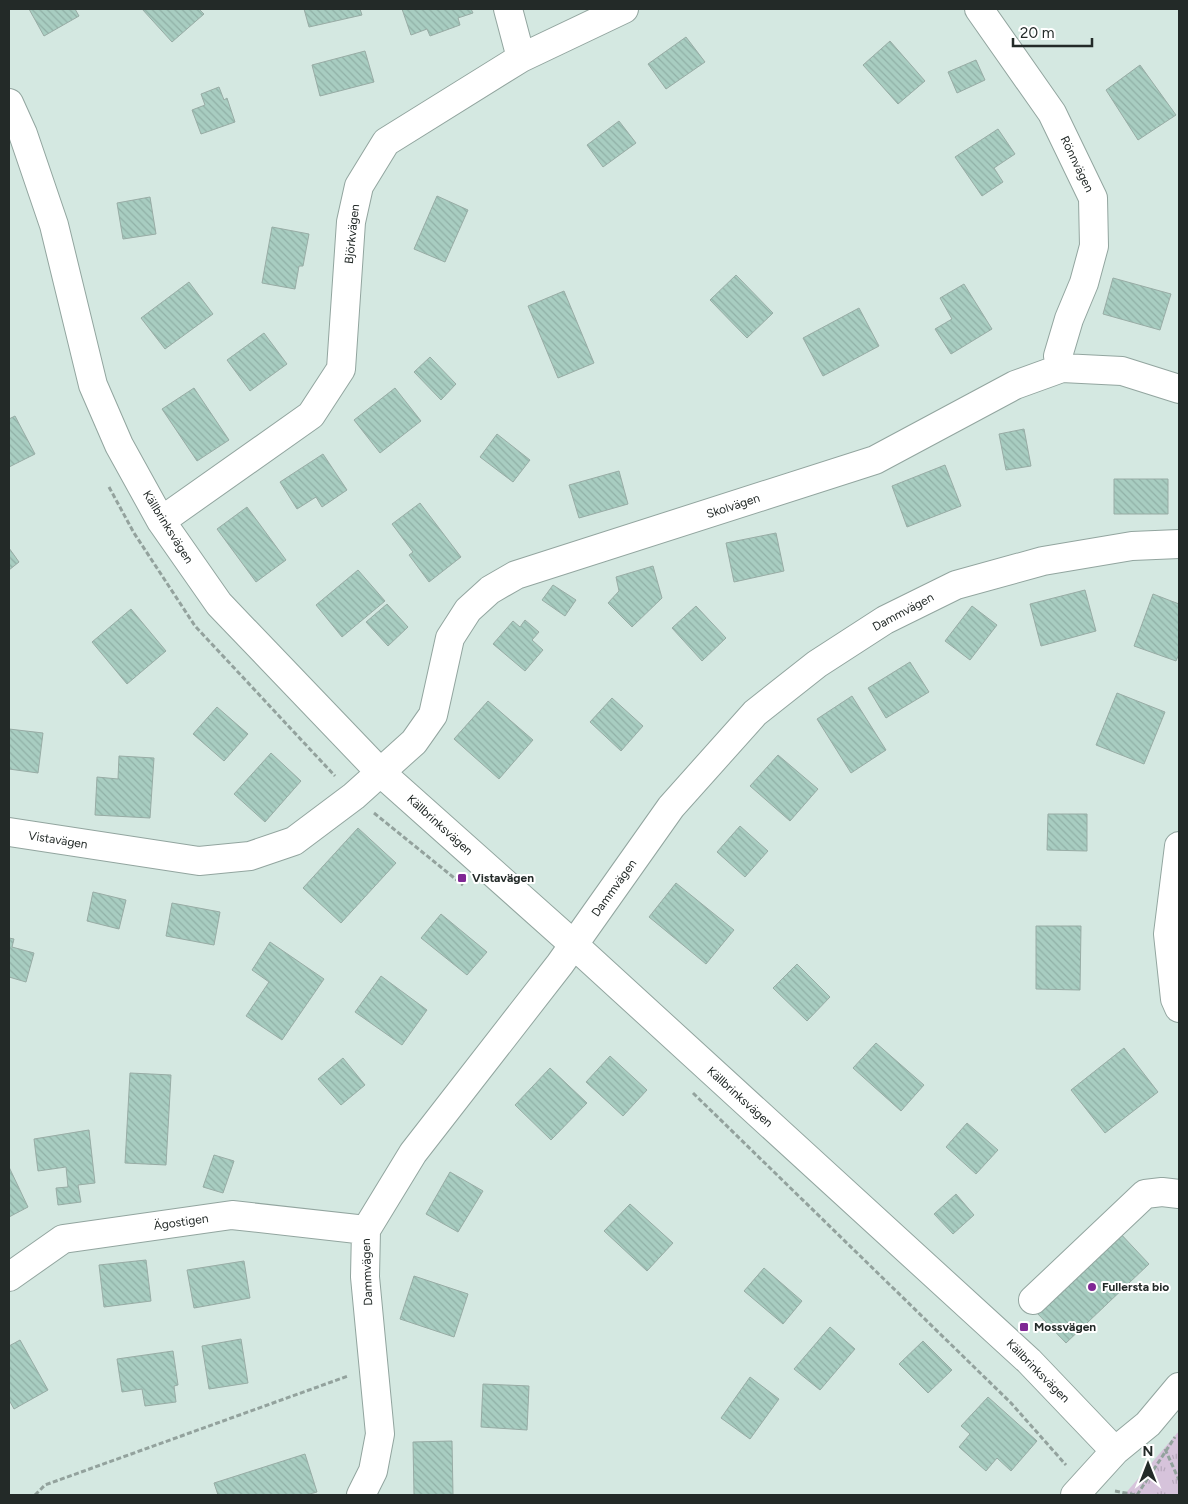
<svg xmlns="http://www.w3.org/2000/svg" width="1188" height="1504" viewBox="0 0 1188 1504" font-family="Figtree,sans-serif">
<defs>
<pattern id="park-tufts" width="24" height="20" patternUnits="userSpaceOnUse" patternTransform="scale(1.25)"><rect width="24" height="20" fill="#d6c3db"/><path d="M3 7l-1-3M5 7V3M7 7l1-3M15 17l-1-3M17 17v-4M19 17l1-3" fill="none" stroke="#b7a8bc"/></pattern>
<pattern id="building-back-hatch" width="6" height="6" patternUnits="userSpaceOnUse" patternTransform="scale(1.25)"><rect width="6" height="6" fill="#a8cdc1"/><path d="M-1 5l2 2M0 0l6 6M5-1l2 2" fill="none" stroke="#90b0a6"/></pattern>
</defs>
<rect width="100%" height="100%" fill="#d4e8e1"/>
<path fill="url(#park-tufts)" d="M1179 1431V1495H1124Z"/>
<path fill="url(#building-back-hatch)" stroke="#98aca5" d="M29 9H75L79 16 44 36Z
M142 9H199L204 14 172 42Z
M304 9H360L362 15 309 27Z
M402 9H471L473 13 458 18 460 25 430 36 427 29 411 35Z
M686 37 705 62 666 89 648 64Z
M890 41 925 81 898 104 863 65Z
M365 51 374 82 320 96 312 65Z
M976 60 985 80 957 93 948 72Z
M1140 65 1176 115 1138 140 1106 90Z
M219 87 224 100 227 98 235 122 201 134 192 110 205 105 201 94Z
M619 121 636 143 603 167 587 145Z
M998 129 1015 154 994 168 1003 182 982 196 955 157Z
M437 196 468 210 445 262 414 249Z
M150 197 156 234 123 239 117 203Z
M272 227 309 234 303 266H299L295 289 262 283Z
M736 275 773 313 747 338 710 300Z
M1113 278 1171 294 1160 330 1103 314Z
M189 282 213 314 165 349 141 318Z
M964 284 992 329 951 354 935 329 952 319 940 298Z
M564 291 594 363 558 378 528 306Z
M859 308 879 346 823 376 803 338Z
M264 333 287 364 250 391 227 360Z
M430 357 456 384 441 400 414 372Z
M194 388 229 440 197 461 162 409Z
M395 388 421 421 380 453 354 420Z
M15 416 35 454 9 467V419Z
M1024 429 1031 466 1006 470 999 434Z
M497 434 530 460 513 482 480 457Z
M323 454 347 490 322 507 316 497 297 509 280 482Z
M945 465 961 506 907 527 892 486Z
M619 471 628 504 579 518 569 485Z
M1114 479H1168V514H1114Z
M420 503 461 557 429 582 409 555 413 552 392 524Z
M247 507 286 560 256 582 217 529Z
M776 533 784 571 734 582 726 543Z
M9 548 19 562 9 570Z
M653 566 662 598 632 627 608 603 619 591 616 577Z
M358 570 385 601 342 637 316 605Z
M553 585 576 600 565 616 542 600Z
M1085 590 1096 631 1041 646 1030 604Z
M1153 594 1179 604V654L1176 661 1134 646Z
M387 604 408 627 388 646 366 622Z
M696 606 726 638 702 661 672 628Z
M972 606 997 625 970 660 945 641Z
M131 609 166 651 127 684 92 642Z
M525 620 539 632 532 640 543 650 525 671 493 644 513 621 520 627Z
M910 662 929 692 886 718 868 688Z
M1117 693 1165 712 1144 764 1096 745Z
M852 696 886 750 851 773 817 719Z
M612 698 643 726 621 751 590 722Z
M488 701 533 740 499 779 454 739Z
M217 707 248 734 224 761 193 734Z
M9 729 43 733 38 773 9 769Z
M271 753 301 781 265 822 234 794Z
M778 755 818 789 790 821 750 786Z
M119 756 154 758 150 818 95 815 97 777 118 779Z
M1048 814H1087V851L1047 850Z
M740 826 768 851 745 877 717 852Z
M358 828 396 863 341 923 303 888Z
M676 883 734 930 706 964 649 917Z
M93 892 126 900 119 929 87 921Z
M172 903 220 912 214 945 166 936Z
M441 914 487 952 467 975 421 938Z
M1036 926H1081L1080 990 1036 989Z
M9 938 14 939 12 947 34 953 26 982 9 977Z
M270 942 324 979 282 1040 246 1016 269 982 252 970Z
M797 964 830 997 807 1021 773 988Z
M381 976 427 1010 402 1045 355 1012Z
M876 1043 924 1085 901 1111 853 1068Z
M1124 1048 1158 1092 1105 1133 1071 1090Z
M610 1056 647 1090 623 1116 586 1082Z
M343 1058 365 1085 341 1105 318 1079Z
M550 1068 587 1103 551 1140 515 1105Z
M130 1073 171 1075 166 1165 125 1163Z
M967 1123 998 1150 976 1174 946 1147Z
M89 1130 95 1183 78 1185 81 1202 58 1205 56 1188 68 1187 66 1167 38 1171 34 1139Z
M214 1155 234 1161 223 1193 203 1187Z
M9 1167 28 1207 9 1217Z
M450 1172 483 1191 458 1232 426 1214Z
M956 1194 974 1215 953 1234 934 1214Z
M630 1204 673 1243 647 1271 604 1231Z
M1118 1231 1149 1264 1066 1343 1035 1311Z
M146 1260 151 1301 104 1307 99 1265Z
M244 1261 250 1298 194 1308 187 1270Z
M764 1268 802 1301 783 1324 744 1291Z
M414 1276 468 1294 454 1337 400 1319Z
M830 1327 855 1349 820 1390 794 1369Z
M241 1339 248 1383 209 1389 202 1346Z
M20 1340 48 1390 14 1409 9 1400V1346Z
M923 1341 952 1370 928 1393 899 1364Z
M173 1351 178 1385 174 1386 176 1402 145 1406 142 1389 122 1392 117 1359Z
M750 1377 779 1399 750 1439 721 1418Z
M483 1384 529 1386 527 1430 481 1427Z
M988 1397 1037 1441 1011 1471 997 1458 986 1471 959 1447 970 1434 961 1426Z
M452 1441 453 1495H414L413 1442Z
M305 1454 317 1492 306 1495H218L214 1483Z"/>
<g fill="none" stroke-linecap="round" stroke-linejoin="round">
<g stroke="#92a59f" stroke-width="30">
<path id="minor" d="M508 9 521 58
M979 9 1052 113 1093 198 1094 246 1084 283 1069 319 1058 356 1062 368
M9 103 23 134 54 225 93 385 119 445 161 521 219 604 379 771 573 944 1029 1361 1115 1451
M161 521 311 415 341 369 351 222 359 186 386 142 521 58 624 9
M9 832 199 861 250 856 294 841 354 796 414 742 433 715 450 638 468 610 490 590 516 575 875 460 1015 385 1062 368 1122 371 1179 389
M1179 846 1168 934 1175 999 1179 1008
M9 1277 63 1239 232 1215 366 1230
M1033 1300 1145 1194 1162 1192 1179 1194
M361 1495 373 1471 380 1434 365 1277 366 1230 413 1153 560 964 671 807 755 713 817 664 885 620 956 585 1043 561 1132 546 1179 544
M1075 1495 1115 1451 1148 1424 1179 1387"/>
</g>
<path stroke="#93a29d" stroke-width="3" stroke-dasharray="5 2.5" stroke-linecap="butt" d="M109 487 134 533 195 626 335 776
M374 813 463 885
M693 1093 1011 1403 1066 1465
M1165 1449 1179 1480
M1115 1491 1136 1495
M35 1495 45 1485 348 1376
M1137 1495 1175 1437"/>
<use href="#minor" stroke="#fff" stroke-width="28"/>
</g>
<g fill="#7f2794" stroke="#fff" stroke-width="2">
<rect x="457" y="873" width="10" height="10" rx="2.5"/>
<circle cx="1092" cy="1287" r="5"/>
<rect x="1019" y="1322" width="10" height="10" rx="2.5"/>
</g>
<g text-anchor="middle" stroke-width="4" stroke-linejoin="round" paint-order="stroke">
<g font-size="12" fill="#232a28" stroke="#fff">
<text transform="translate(1077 164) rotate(64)" y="4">Rönnvägen</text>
<text transform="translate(352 234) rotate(-84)" y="4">Björkvägen</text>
<text transform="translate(733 506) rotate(-18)" y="4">Skolvägen</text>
<text transform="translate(168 527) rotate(58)" y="4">Källbrinksvägen</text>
<text transform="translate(903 612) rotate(-28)" y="4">Dammvägen</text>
<text transform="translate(440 825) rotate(42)" y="4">Källbrinksvägen</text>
<text transform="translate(58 840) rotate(9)" y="4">Vistavägen</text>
<text transform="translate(614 888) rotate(-54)" y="4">Dammvägen</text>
<text transform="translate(740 1097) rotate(42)" y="4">Källbrinksvägen</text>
<text transform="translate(181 1222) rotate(-8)" y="4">Ägostigen</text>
<text transform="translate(367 1272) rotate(-92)" y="4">Dammvägen</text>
<text transform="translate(1038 1371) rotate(45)" y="4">Källbrinksvägen</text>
</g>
<g font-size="12" font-weight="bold" fill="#232a28" stroke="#fff" text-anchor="start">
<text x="472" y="882">Vistavägen</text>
<text x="1102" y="1291">Fullersta bio</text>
<text x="1034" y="1331">Mossvägen</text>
</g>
</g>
<rect width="1188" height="1504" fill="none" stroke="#232a28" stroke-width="20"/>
<g transform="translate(1148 1464)" stroke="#ffffff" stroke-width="4" paint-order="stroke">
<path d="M0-4L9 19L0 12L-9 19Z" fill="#232a28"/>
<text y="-8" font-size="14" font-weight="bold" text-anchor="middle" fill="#232a28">N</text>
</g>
<path d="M1013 38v8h79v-8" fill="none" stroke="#232a28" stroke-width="2.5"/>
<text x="1020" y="38" font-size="15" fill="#232a28" stroke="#ffffff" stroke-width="4" paint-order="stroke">20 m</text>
</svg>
